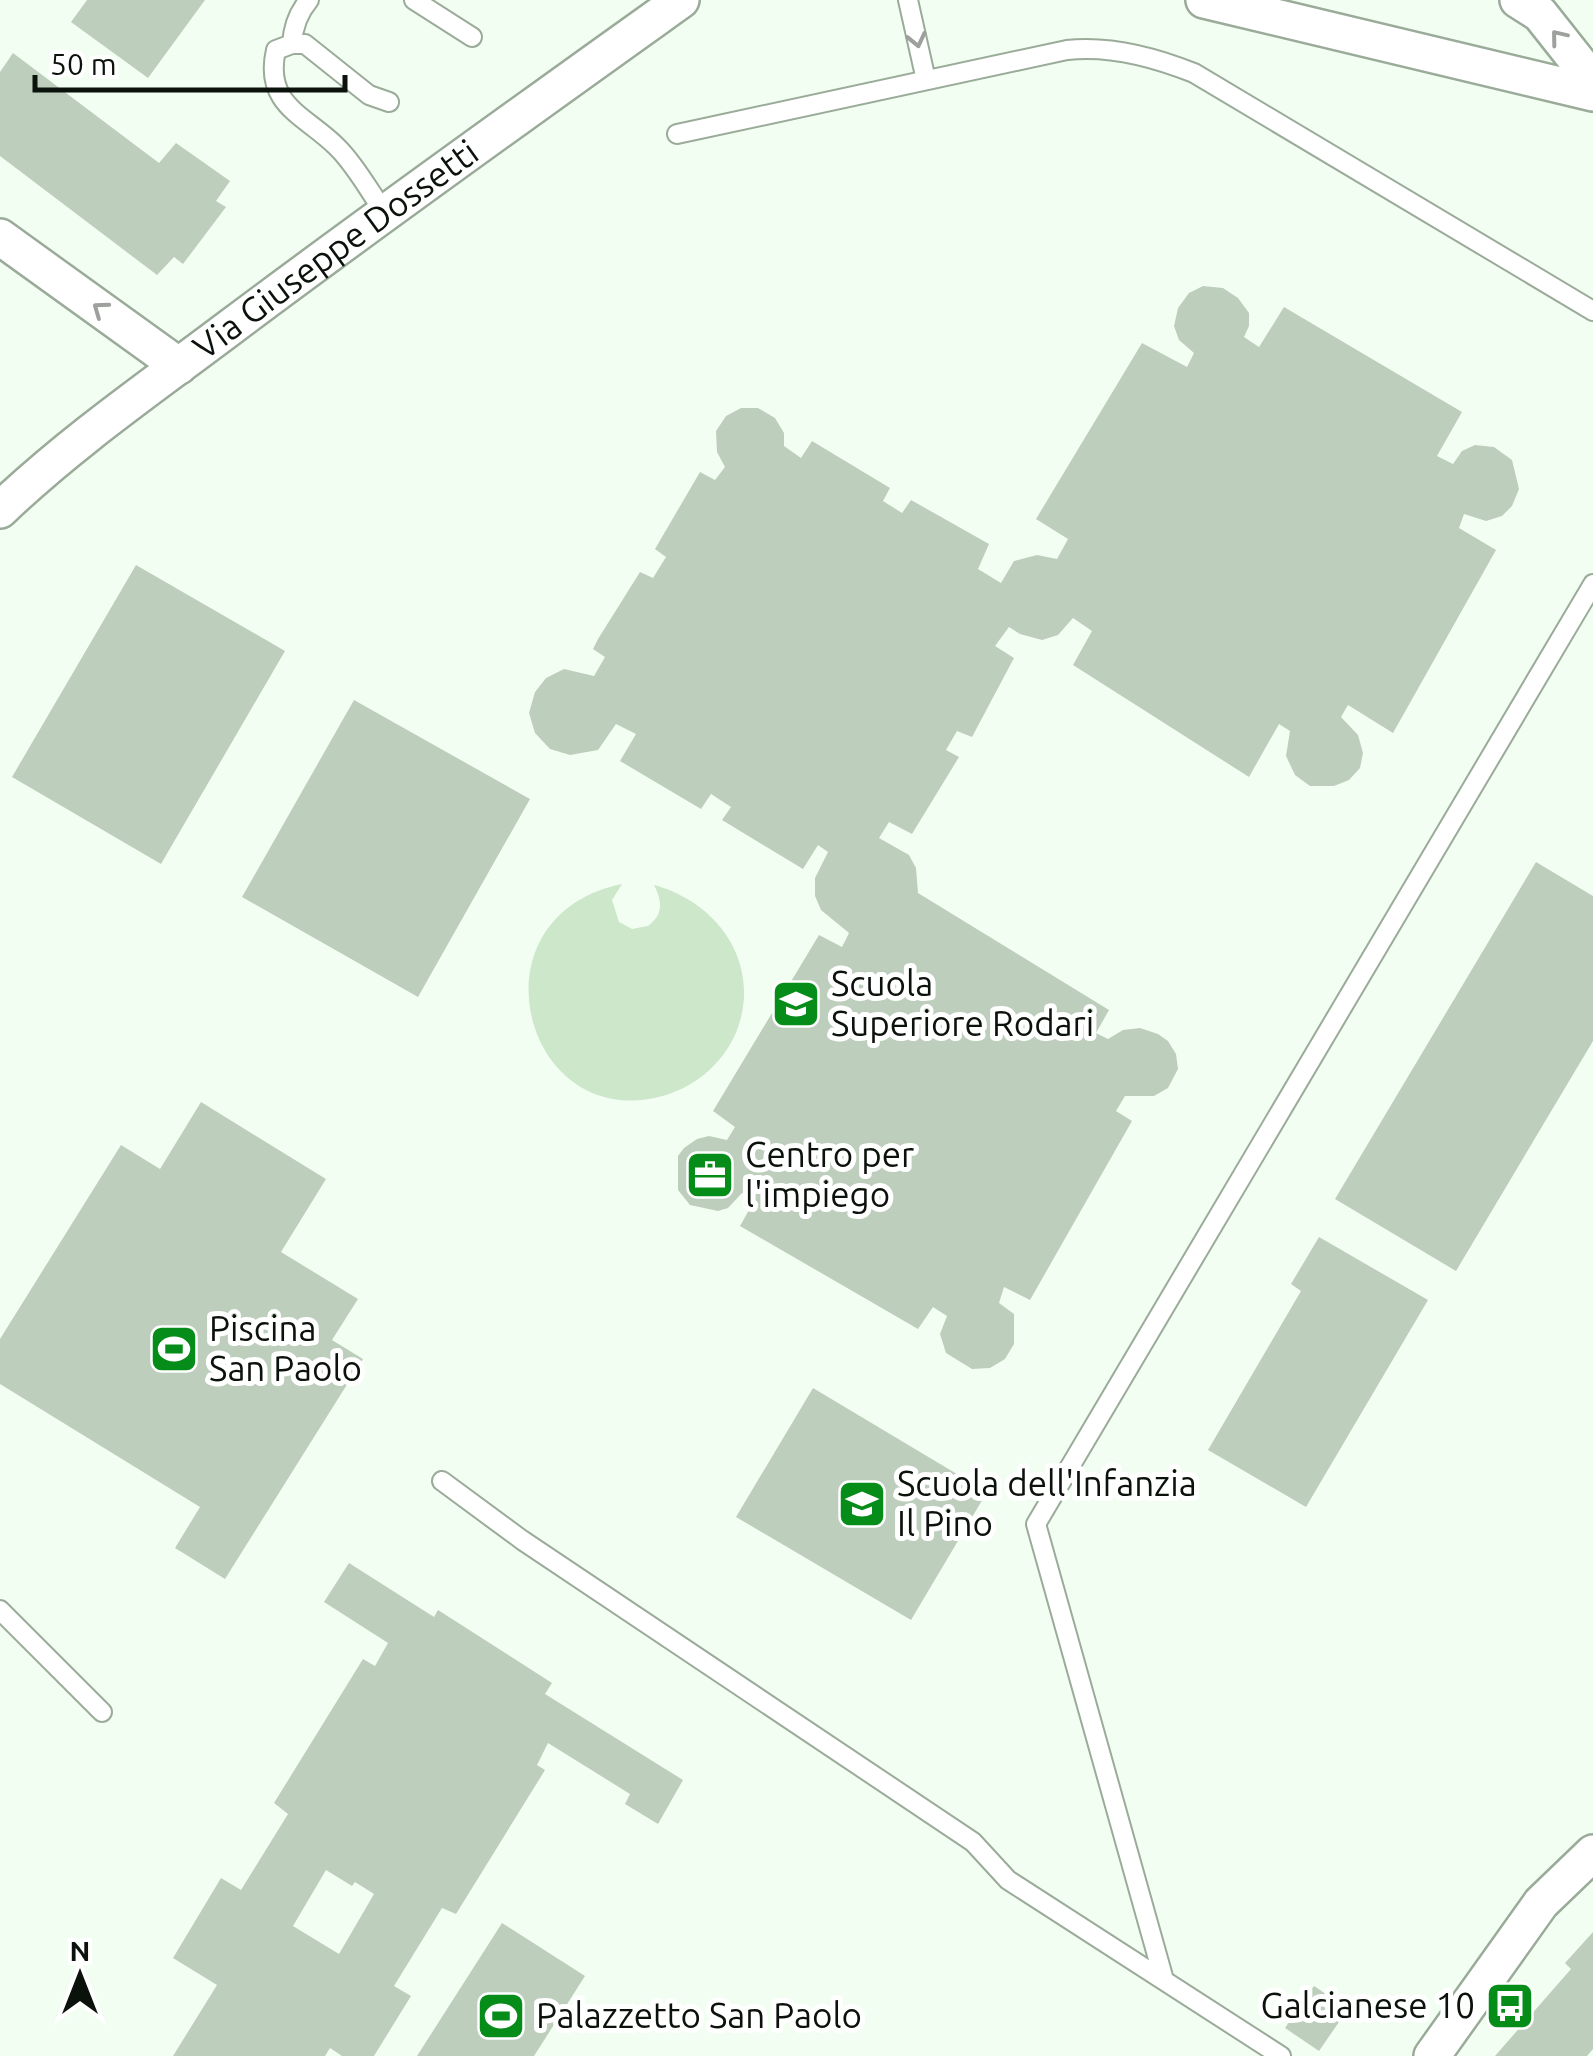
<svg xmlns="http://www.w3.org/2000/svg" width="1593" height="2056" viewBox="0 0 1593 2056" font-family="Ubuntu,sans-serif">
<rect width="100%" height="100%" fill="#f3fef3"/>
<path fill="#cce7ca" d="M622 884 612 900 619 922 632 929 648 926C664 914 662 901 654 885 718 902 762 964 737 1030 725 1061 698 1085 666 1095 524 1138 465 916 622 884Z"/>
<path fill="#bdcebc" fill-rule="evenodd" d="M87 0H205L148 78 71 22Z
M13 53 159 163 176 143 230 181 216 201 226 207 183 264 174 257 157 275 0 156V72Z
M1203 286 1223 288 1238 298 1249 313V326L1244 337 1259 347 1284 307 1462 412 1437 456 1453 464 1462 451 1475 445 1494 447 1512 460 1519 489 1512 506 1502 516 1486 521 1464 514 1459 528 1496 550 1393 733 1348 705 1341 717 1358 735 1363 753 1360 768 1349 780 1334 786H1310L1295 775 1286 756 1290 731 1279 724 1249 777 1073 665 1092 631 1073 618 1058 635 1042 640 1020 634 1009 627 995 646 1014 658 972 737 957 731 946 750 959 757 912 834 889 822 879 838 909 855 916 868 918 893 1109 1010 1096 1033 1108 1039 1123 1030 1140 1028 1158 1034 1168 1041 1176 1054 1178 1069 1168 1088 1154 1096H1125L1116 1111 1132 1121 1030 1300 1004 1287 999 1303 1014 1314V1344L1005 1359 990 1368 972 1369 946 1353 940 1334 947 1316 933 1307 918 1329 740 1226 754 1201 742 1193 728 1208 718 1211 690 1205 678 1190V1156L684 1148 697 1139 709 1136 727 1140 735 1127 713 1111 819 935 842 947 849 933 821 910 815 896V878L828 852 818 845 803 869 722 820 731 807 711 794 701 809 620 761 636 734 616 724 598 750 570 755 550 749 535 733 529 713 535 692 546 678 564 669 594 676 605 657 593 649 598 639 640 572 653 578 666 557 655 549 700 472 715 480 725 467 717 452 716 431 726 416 741 408H758L775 418 784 433V446L801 458 812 441 890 488 883 501 902 513 911 500 989 544 978 569 1001 583 1014 561 1037 555 1057 559 1068 539 1036 519 1142 343 1187 367 1194 353 1179 340 1174 326 1178 308 1189 293Z
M136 565 285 651 161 864 12 777Z
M354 700 530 799 418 997 242 897Z
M1536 862 1593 896V1041L1456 1271 1335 1199Z
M201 1102 326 1179 281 1252 358 1299 332 1340 363 1359 225 1579 175 1548 200 1507 0 1384V1339L121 1145 160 1169Z
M1319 1237 1428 1300 1306 1507 1208 1450 1301 1291 1291 1284Z
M813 1388 987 1492 911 1620 736 1517Z
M349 1563 434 1617 438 1610 552 1683 545 1694 683 1780 658 1824 625 1804 630 1794 548 1743 537 1765 545 1770 456 1914 442 1908 394 1986 411 1996 374 2056H342L330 2048 325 2056H173L217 1985 173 1958 221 1878 241 1890 288 1814 274 1803 363 1659 375 1666 388 1643 324 1602ZM326 1870 352 1886 355 1882 374 1894 339 1954 293 1926Z
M502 1923 585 1976 534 2056H417Z
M1593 1932V2049L1587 2056H1495L1571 1969 1565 1963Z
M1314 1986 1348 2009 1319 2051 1285 2028Z"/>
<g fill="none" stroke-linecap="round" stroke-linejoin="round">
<g stroke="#9aab99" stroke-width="22">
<path id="service" d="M414 0 472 37
M908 0 926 80
M292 44C293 27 298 13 309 0
M677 134 1067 50C1110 45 1154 57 1194 73L1593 311
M384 212C370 192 356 166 338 148 307 116 263 106 276 50L292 44H305L369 95 389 102
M442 1481 522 1540 973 1842 1008 1880 1281 2056
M0 1610 102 1712
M1164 1980 1036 1524 1593 584"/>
</g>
<g stroke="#9aab99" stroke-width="40">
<g id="minor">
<path d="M1204 0 1593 93"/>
<path d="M1518 0 1540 14 1593 81"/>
<path d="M0 237 179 366"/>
<path id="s1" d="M0 510C71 442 154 385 232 326 380 215 530 108 681 0"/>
<path d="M1432 2056 1541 1903 1593 1853"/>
</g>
</g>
<use href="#service" stroke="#fff" stroke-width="18"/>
<use href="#minor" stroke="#fff" stroke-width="35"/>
</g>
<defs><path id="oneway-chevron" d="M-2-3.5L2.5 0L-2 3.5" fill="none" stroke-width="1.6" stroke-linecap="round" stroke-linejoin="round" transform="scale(2.5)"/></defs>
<g stroke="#9da09d">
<use href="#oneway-chevron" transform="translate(1558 37) rotate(-129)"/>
<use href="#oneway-chevron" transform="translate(917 40) rotate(77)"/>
<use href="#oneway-chevron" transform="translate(100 309) rotate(-144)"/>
</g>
<defs>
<g id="school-square" transform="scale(2.5)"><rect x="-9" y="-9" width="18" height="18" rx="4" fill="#058c19" stroke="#fff"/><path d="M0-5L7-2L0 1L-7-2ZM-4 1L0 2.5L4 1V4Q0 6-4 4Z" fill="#fff"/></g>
<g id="office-square" transform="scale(2.5)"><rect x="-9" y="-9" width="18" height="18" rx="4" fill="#058c19" stroke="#fff"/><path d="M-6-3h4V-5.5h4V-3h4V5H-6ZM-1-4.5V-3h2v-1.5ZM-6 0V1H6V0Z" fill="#fff"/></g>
<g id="stadium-square" transform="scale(2.5)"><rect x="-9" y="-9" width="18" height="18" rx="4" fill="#058c19" stroke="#fff"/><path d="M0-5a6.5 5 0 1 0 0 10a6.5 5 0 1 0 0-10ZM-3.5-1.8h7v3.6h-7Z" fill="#fff"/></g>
<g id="bus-square" transform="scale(2.5)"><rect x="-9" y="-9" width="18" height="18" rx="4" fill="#058c19" stroke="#fff"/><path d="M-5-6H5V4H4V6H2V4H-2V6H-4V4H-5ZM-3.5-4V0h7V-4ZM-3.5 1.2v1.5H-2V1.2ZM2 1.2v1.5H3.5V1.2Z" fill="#fff"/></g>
</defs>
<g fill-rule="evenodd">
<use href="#school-square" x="796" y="1004"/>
<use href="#office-square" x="710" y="1175"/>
<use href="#stadium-square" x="174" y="1349"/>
<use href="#school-square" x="862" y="1504"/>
<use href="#bus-square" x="1510" y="2006"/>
<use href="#stadium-square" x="501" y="2016"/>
</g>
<g text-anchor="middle" stroke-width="10" stroke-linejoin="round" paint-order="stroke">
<g font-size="35" fill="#0b110b" stroke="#fff">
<text dy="12" stroke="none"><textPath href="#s1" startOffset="425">Via Giuseppe Dossetti</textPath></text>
</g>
<g font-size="35" fill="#0b110b" stroke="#fff" text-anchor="start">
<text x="831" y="996">Scuola<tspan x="831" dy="40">Superiore Rodari</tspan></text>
<text x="745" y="1167">Centro per<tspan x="745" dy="40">l'impiego</tspan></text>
<text x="209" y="1341">Piscina<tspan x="209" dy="40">San Paolo</tspan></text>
<text x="897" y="1496">Scuola dell'Infanzia<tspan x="897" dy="40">Il Pino</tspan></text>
<text x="1475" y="2018" text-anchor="end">Galcianese 10</text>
<text x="536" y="2028">Palazzetto San Paolo</text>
</g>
</g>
<g transform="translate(80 1976)" stroke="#ffffff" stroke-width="8" paint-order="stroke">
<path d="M0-8L18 38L0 25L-18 38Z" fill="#0b110b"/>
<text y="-15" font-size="28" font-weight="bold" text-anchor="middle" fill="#0b110b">N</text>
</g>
<path d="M35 75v15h310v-15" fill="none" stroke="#0b110b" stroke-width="5"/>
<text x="50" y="75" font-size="30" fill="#0b110b" stroke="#ffffff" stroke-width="8" paint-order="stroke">50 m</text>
</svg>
